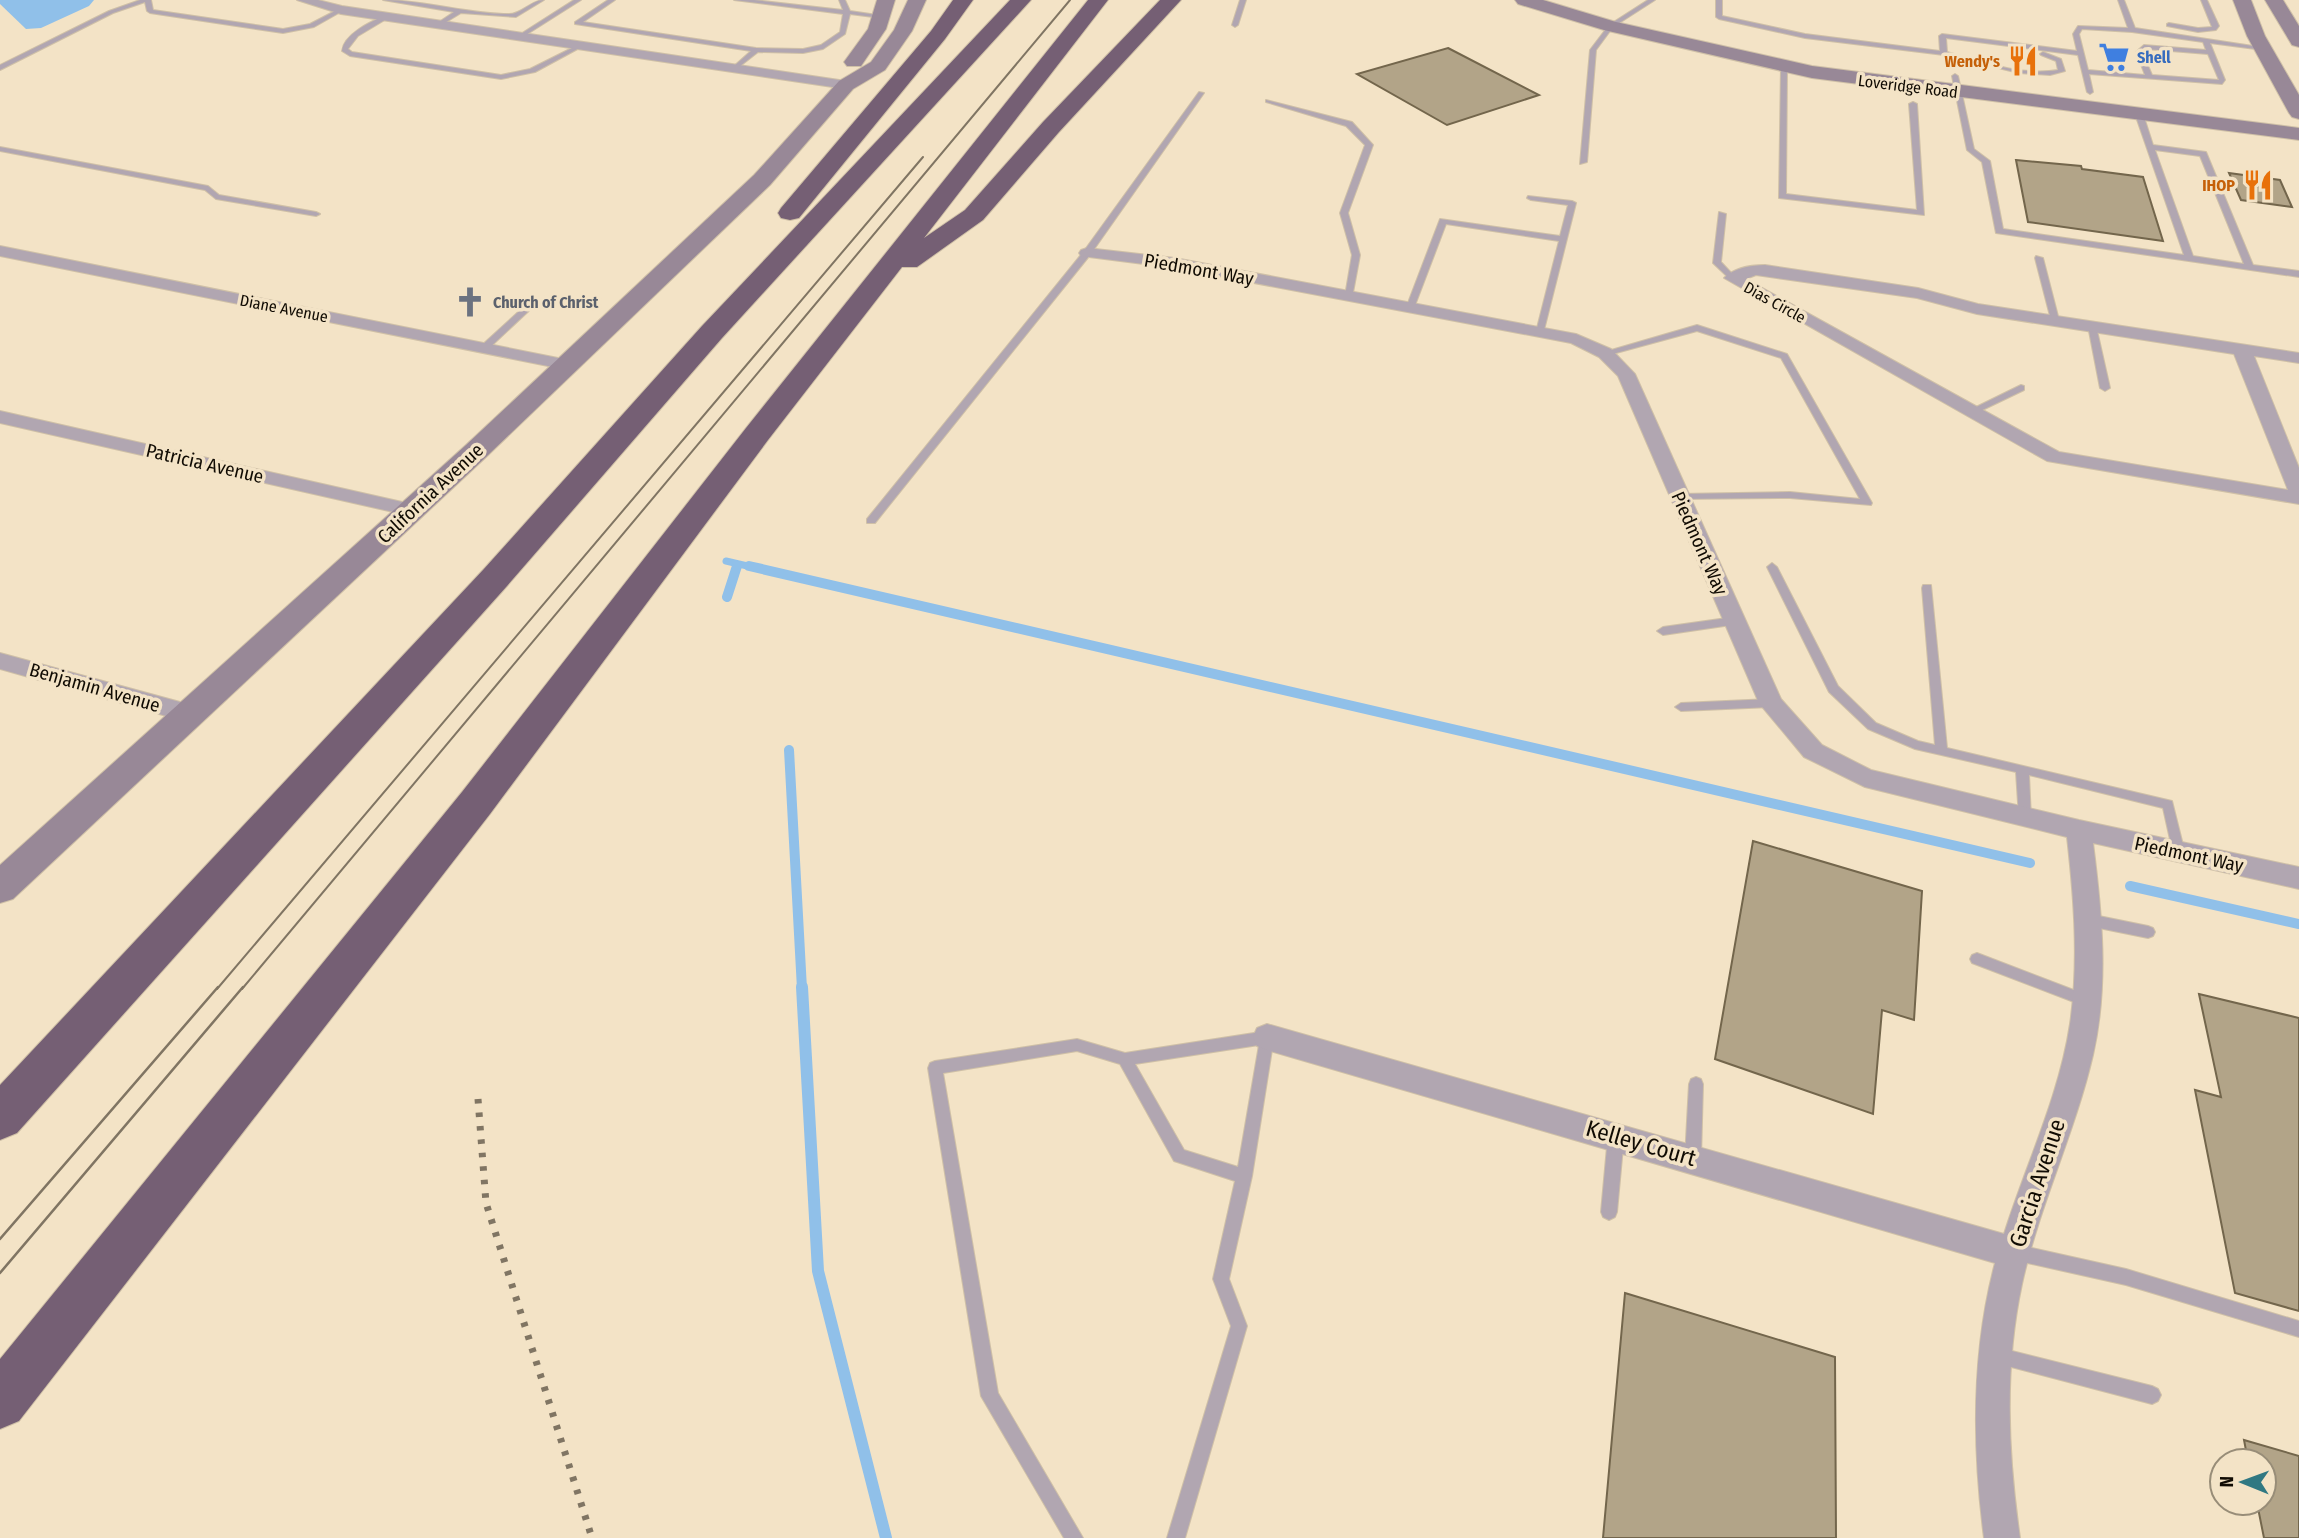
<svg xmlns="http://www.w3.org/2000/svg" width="2299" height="1538" viewBox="0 0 2299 1538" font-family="'Fira Sans Condensed',sans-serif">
<rect width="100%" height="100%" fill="#f3e3c6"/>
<path fill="#90c0e9" d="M0 0H94L89 6 41 28 26 29 0 4Z"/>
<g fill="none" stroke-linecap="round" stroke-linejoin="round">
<path stroke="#90c0e9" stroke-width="7" d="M726 561 756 568
M737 568 738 564"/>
<path stroke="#90c0e9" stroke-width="10" d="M749 566 2030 863
M727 597 737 566
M789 750 802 989
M2130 886 2299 924"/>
<path stroke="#90c0e9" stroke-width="12" d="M802 987 818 1271 886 1538"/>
</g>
<path fill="#b2a488" stroke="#73664c" stroke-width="2" d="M1448 48 1539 95 1447 125 1357 74Z
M2016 160 2081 166 2082 169 2143 177 2163 241 2028 222Z
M2229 173 2280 180 2292 207 2241 200Z
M1753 841 1922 891 1914 1020 1882 1010 1873 1114 1715 1059Z
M2199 994 2299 1018V1311L2235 1293 2195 1090 2221 1097Z
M1625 1293 1835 1357 1836 1538H1603Z
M2244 1440 2299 1456V1538H2264L2257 1503H2264V1461H2248Z"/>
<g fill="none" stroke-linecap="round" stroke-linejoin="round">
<g stroke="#cfc0a7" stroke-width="2">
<path id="service" d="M140 0H151L153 10 283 29 310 24 339 9 344 10 314 27 283 33 150 13 147 11 145 2 113 13 0 70V65L109 11Z
M383 0C425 0 467 14 509 14 522 14 531 0 544 0L516 17 461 13 438 27 436 26V24L454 12Z
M574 0H581L521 38 516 37Z
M608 0H615L583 22 756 48 803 49 821 45 840 32 843 14 734 0H754L843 10 839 0H845L850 11 884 16 881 18 850 14 845 34 823 49 803 53 758 52 735 70 733 69V67L751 51 575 24V22Z
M1240 0H1246L1238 25 1235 27 1232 25Z
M1648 0H1655L1613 27 1596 50 1587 162 1580 164 1590 50 1609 25Z
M1716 0H1722V16L1805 34 1940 51 1939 36 1942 34 2077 51 2073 34 2078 26 2128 28 2118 0H2124L2135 28 2266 48 2263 50 2210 43 2225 80 2222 84 2089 74 2093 92 2090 94 2087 92 2078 55 1946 38 1947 52C1982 62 2021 76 2058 70L2056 61 2041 55 2040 54 2043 52 2061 59 2065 71 2050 75 2019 73 1944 55 1805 38 1719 19 1716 17ZM2082 29 2132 32 2203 42 2206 50 2144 45 2136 52 2145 75 2088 70 2079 34ZM2146 49 2208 54 2219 80 2152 75 2142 52Z
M2201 0H2207L2219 26 2216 30 2198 32 2167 26V24L2169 23 2198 28 2212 27Z
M386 15 388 16V18L358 36 348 49 352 52 501 75 530 69 578 45 583 46 535 72 501 79 350 56 342 51C344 34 370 22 386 15Z
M1784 64 1787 66 1786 194 1917 210 1909 104 1913 102 1917 104 1924 215 1779 198 1781 66Z
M1955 74 1958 76 1974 149 1990 161 2003 229 2184 255 2135 114 2139 112 2143 114 2153 145 2206 152 2253 265 2299 271V277L1996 233 1982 162 1967 150 1952 76ZM2155 150 2200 156 2244 264 2193 256Z
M1199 92 1204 93 1090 255 875 523H867V519L1084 251Z
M1266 100 1352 122 1373 145 1348 213 1360 255 1352 298 1345 296 1352 255 1340 213 1365 145 1346 126 1266 102Z
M0 147 208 186 219 195 316 212 320 214 316 216 216 199 205 190 0 151Z
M1528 196 1572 201 1576 203 1543 334 1536 332 1559 241 1446 224 1414 308 1407 310 1406 308 1440 219 1560 236 1568 205 1531 200 1527 198Z
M1719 212 1726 214 1721 262 1736 278 1732 281 1713 263Z
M2036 256 2043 258 2059 320 2058 322 2051 320 2035 258Z
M527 304 534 306 487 350H481V346Z
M2092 323 2096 326 2110 388 2105 391 2100 388 2088 326Z
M1697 325 1787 354 1872 503 1871 505 1790 498 1676 499 1675 497 1680 494 1790 492 1860 499 1781 358 1697 331 1605 356 1601 353Z
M2021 385 2024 386V390L1974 414 1971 415 1966 412Z
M1772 563 1777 567 1838 686 1876 723 1918 741 1935 745 1922 588 1923 585H1931L1947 748 2172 801 2185 853 2184 857H2174L2173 853 2163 808 2029 775 2031 818 2029 821H2021L2019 818 2016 772 1915 749 1868 729 1829 692 1767 567Z
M1734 617 1740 621 1738 624 1663 635 1657 631 1663 627Z
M1771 699 1777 703 1771 707 1681 711 1675 707 1681 703Z
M2089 914 2148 926 2153 928 2155 932 2153 936 2148 938 2089 926 2084 924 2082 920 2084 916Z
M1977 953 2092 997 2094 1001 2092 1005 2087 1007 1972 963 1970 959 1972 955Z
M1267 1031 1272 1033 1274 1037 1252 1176 1229 1279 1247 1326 1185 1538H1167L1231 1326 1213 1279 1235 1181 1174 1161 1120 1064 1077 1051 943 1073 998 1393 1083 1538H1064L981 1396 928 1068 930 1063 935 1061 1077 1039 1125 1053ZM1259 1045 1238 1167 1184 1150 1135 1064Z
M1696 1077 1701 1079 1703 1084 1701 1158 1698 1163 1693 1165 1688 1163 1685 1158 1689 1084 1691 1079Z
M1616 1129 1621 1131 1624 1136 1617 1212 1615 1217 1609 1220 1603 1217 1601 1212 1608 1136 1611 1131Z
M2014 1244 2126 1269 2299 1321V1337L2126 1285 2014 1260 2008 1258 2006 1252 2008 1246Z
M1996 1347 2152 1386 2158 1389 2161 1395 2158 1401 2152 1404 1996 1363 1990 1361 1988 1355 1990 1349Z"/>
</g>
<g stroke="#cfc0a7" stroke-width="2">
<path id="minor" d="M297 0H318L342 6 846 81 853 85 846 89 341 14Z
M0 246 568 360 577 365 568 370 0 256Z
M1087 248 1175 258 1576 334 1611 349 1635 374 1781 699 1822 745 1871 770 2079 820 2299 867V889L2093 843C2102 913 2109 985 2093 1055 2075 1133 2039 1206 2022 1284 2004 1368 2008 1454 2020 1538H1984C1972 1446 1971 1353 1995 1263L1267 1050 1257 1046 1253 1037 1257 1028 1267 1024 2004 1234C2026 1164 2059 1097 2070 1024 2079 962 2074 899 2067 837L1865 787 1804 757 1759 703 1618 376 1599 357 1571 343 1175 268 1081 256 1079 253 1081 250Z
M1765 265 1918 288 1978 304 2299 353V363L2254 356 2299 468V504L2047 461 1724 278C1734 268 1751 265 1765 265ZM1756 275 1917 298 1977 314 2234 354 2288 490 2059 452 1746 279Z
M0 411 411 504 418 505 421 510 418 515 411 516 0 423Z
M0 653 191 705 199 708 203 714 199 720 191 723 0 669Z"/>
</g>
<g stroke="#cfc0a7" stroke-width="2">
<path id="secondary" d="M877 0H895L886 29 861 66H847L844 62 868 29Z
M908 0H926L912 31 885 70 853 89 770 185 486 457 13 899 0 903V865L466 445 754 175 839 81 871 62 894 30Z
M1515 0H1543L1616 22 1812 66 2299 128V140L1812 78 1604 30 1518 4Z
M2233 0H2251L2265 36 2299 95V119L2292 117 2289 113 2247 36Z
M2265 0H2283L2299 26V47L2292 45Z"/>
</g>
<g stroke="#cfc0a7" stroke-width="2">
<path id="motorway" d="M953 0H973L945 39 799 218 790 220 781 218 778 213 781 208 931 31Z
M1010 0H1031L722 338 507 586 17 1133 0 1140V1085L483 570 702 326Z
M1088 0H1108L924 238 965 210 1043 122 1160 0H1181L1059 132 983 220 917 267H902L768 440 490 814 19 1421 0 1429V1359L462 792 746 428Z"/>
</g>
<use href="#service" fill="#b1a6b1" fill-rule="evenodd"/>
<use href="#minor" fill="#b1a6b1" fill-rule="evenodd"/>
<use href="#secondary" fill="#988897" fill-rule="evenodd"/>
<use href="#motorway" fill="#755f74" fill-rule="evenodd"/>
<path stroke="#807563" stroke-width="2" d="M217 989 923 157
M242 989 1070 0"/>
<path stroke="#807563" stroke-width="2.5" d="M0 1239 218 987
M0 1273 243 987"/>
<path stroke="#807563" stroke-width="7" stroke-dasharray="4.5 9" stroke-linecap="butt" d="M478 1099 486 1203 592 1538"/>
</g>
<defs>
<g id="supermarket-bare" transform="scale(2.415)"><path d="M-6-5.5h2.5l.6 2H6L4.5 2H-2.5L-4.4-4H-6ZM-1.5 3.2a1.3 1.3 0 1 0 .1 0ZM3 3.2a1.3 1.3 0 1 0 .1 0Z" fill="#3f7fe0" stroke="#f3e3c6" stroke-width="2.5" paint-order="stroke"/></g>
<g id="restaurant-bare" transform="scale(2.415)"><path d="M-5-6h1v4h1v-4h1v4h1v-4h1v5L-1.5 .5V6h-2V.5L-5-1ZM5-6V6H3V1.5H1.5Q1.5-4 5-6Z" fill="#e8710a" stroke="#f3e3c6" stroke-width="2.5" paint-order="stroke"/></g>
<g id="church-bare" transform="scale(2.415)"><path d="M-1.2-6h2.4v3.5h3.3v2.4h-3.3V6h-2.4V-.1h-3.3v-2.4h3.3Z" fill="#6b7280" stroke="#f3e3c6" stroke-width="2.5" paint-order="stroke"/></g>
</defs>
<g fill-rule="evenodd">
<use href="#supermarket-bare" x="2114" y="57"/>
<use href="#restaurant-bare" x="2023" y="61"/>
<use href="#restaurant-bare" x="2258" y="185"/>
<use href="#church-bare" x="470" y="302"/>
</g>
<g text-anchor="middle" stroke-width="7" stroke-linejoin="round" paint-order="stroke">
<g font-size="16" font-weight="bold" fill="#366cbe" stroke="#f3e3c6" text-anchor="start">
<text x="2137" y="63">Shell</text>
</g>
<g font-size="16" font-weight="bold" fill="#c56008" stroke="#f3e3c6" text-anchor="end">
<text x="2000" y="67">Wendy's</text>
<text x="2235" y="191">IHOP</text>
</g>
<g font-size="16" fill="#100b03" stroke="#f3e3c6">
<text transform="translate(1908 86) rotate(7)" y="6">Loveridge Road</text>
<text transform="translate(1775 302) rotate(29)" y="6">Dias Circle</text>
<text transform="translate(284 308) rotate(11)" y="6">Diane Avenue</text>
</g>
<g font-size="16" font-weight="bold" fill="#5b616d" stroke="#f3e3c6" text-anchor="start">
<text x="493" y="308">Church of Christ</text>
</g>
<g font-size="19" fill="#100b03" stroke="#f3e3c6">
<text transform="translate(1199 269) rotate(10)" y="7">Piedmont Way</text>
<text transform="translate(205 463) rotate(13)" y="7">Patricia Avenue</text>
<text transform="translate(430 493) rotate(-43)" y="7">California Avenue</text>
<text transform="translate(1700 543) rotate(66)" y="7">Piedmont Way</text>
<text transform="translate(95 687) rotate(16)" y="7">Benjamin Avenue</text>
<text transform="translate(2189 854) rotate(12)" y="7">Piedmont Way</text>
</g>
<g font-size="23" fill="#100b03" stroke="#f3e3c6">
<text transform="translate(1641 1143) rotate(16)" y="8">Kelley Court</text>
<text transform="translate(2037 1183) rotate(-72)" y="8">Garcia Avenue</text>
</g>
</g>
<g transform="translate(2243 1482) rotate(271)"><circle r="33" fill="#f3e3c6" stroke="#988d78" stroke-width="2"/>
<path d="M0-5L12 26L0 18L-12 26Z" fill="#307882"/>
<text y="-10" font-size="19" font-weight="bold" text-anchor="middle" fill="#100b03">N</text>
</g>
</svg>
